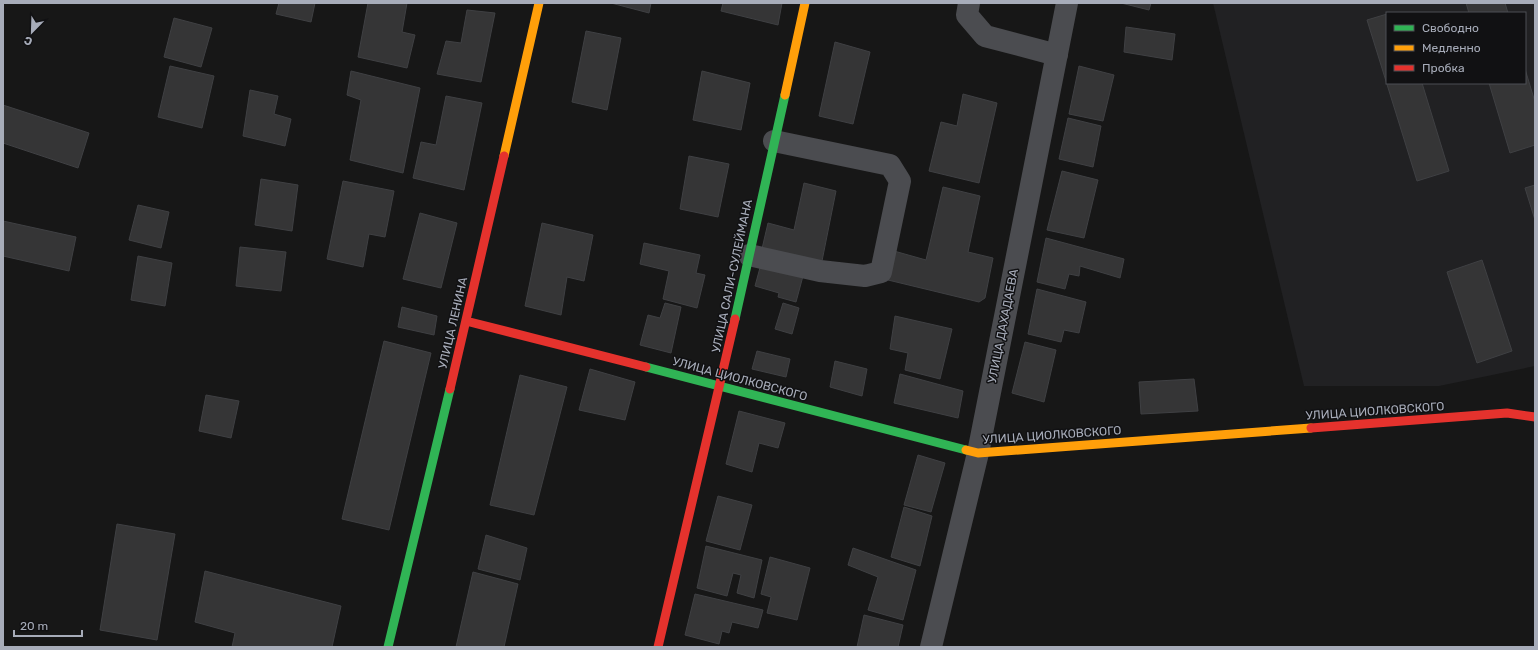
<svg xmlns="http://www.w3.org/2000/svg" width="1538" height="650" viewBox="0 0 1538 650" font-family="Rubik,sans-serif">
<rect width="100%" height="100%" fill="#171717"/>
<path fill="#212123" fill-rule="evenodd" d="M1213 3H1535V366L1439 386H1304ZM1387 13H1525V83H1387Z"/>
<path fill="#353536" stroke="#3f4043" d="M279 3H315L311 22 276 14Z
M368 3H407L402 32 415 35 407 68 358 57Z
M611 3H651L649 13Z
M723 3H782L778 25 721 11Z
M1121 3H1151L1149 10Z
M1466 3H1505L1508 13H1469Z
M467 10 495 13 481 82 437 74 446 41 461 43Z
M1387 14V83H1422L1449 171 1417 181 1367 20Z
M174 18 212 28 201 67 164 57Z
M1126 27 1175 34 1172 60 1124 52Z
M586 31 621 38 607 110 572 102Z
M835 42 870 52 853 124 819 116Z
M170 66 214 76 202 128 158 117Z
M1079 66 1114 75 1103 121 1069 114Z
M1525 69 1535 102V145L1510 153 1489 83H1525Z
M351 71 420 88 403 173 350 160 361 100 347 95Z
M702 71 750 83 741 130 693 120Z
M250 90 278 96 274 114 291 119 285 146 243 136Z
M963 94 997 103 979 183 929 171 941 122 957 126Z
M446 96 482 103 464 190 413 178 421 142 436 145Z
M3 105 89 133 78 168 3 143Z
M1068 118 1101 126 1093 167 1059 159Z
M689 156 729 164 718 217 680 209Z
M1062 171 1098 180 1084 238 1047 230Z
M261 179 298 185 292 231 255 225Z
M343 181 394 191 385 237 369 234 363 267 327 259Z
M804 183 836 191 821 266 761 253 768 223 794 230Z
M1535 185V220L1525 188Z
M943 187 980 196 968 252 993 258 985 298 979 302 888 280 894 251 926 260Z
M138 205 169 212 161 248 129 240Z
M420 213 457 223 441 288 403 279Z
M3 221 76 237 69 271 3 256Z
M542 223 593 235 584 281 567 277 561 315 525 306Z
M1046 238 1124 259 1120 278 1080 266 1079 276 1069 274 1065 289 1037 282Z
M644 243 700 255 696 273 705 275 697 308 663 299 669 271 640 264Z
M240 247 286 252 281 291 236 286Z
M138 256 172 263 165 306 131 300Z
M1482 260 1512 351 1477 363 1447 272Z
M761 264 803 276 796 302 778 297 779 293 755 286Z
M1037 289 1086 302 1079 333 1064 330 1061 342 1028 334Z
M665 303 681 307 671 353 640 345 648 315 660 318Z
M783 303 799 308 792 334 775 329Z
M402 307 437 316 434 335 398 327Z
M895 316 952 329 940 379 905 370 908 353 890 349Z
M384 341 431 353 389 530 342 519Z
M1025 342 1056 350 1044 402 1012 393Z
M757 351 790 359 786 377 752 369Z
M835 361 867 369 862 396 830 387Z
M590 369 635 382 625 420 579 410Z
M900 374 963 391 958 418 894 403Z
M520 375 567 387 534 515 490 505Z
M1194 379 1198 411 1141 414 1139 382Z
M206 395 239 401 231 438 199 431Z
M739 411 785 423 778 448 759 443 752 472 726 464Z
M918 455 945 463 931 512 904 505Z
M718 496 752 505 740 550 706 541Z
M904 507 932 516 920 566 891 557Z
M117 524 175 534 157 640 100 630Z
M486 535 527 548 520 580 478 569Z
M706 546 762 560 754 598 737 593 741 575 733 573 727 596 697 588Z
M853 548 916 570 903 620 868 610 878 577 848 565Z
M770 557 810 568 797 620 767 613 771 597 761 594Z
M205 571 341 606 332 647H232L235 633 195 622Z
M473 572 518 584 504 647H456Z
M695 594 763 610 758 628 732 622 729 633 722 631 719 644 685 635Z
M864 615 903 625 898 647H857Z"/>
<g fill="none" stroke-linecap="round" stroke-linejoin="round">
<path stroke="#4b4c50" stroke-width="22" d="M969 3 967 15 985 36 1057 55
M749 255 820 271 865 276 881 272 900 181 890 165 774 141
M931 647 978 453 1067 3"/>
<path stroke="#30b455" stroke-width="9" d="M735 319 785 95
M646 367 966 450
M388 647 450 389"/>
<path stroke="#ff9f0a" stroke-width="9" d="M785 95 805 3
M504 156 539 3
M966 450 978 453 1311 428"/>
<path stroke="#e5322d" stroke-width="9" d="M466 321 646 367
M450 389 504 156
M1311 428 1507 413 1535 417
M658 647 735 319"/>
</g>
<g text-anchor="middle" stroke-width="3" stroke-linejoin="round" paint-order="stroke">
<g font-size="12" fill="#a7acb9" stroke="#111113">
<text transform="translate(732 276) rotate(-78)" y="4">УЛИЦА САЛИ-СУЛЕЙМАНА</text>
<text transform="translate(453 323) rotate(-77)" y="4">УЛИЦА ЛЕНИНА</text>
<text transform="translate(1003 326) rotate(-79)" y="4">УЛИЦА ДАХАДАЕВА</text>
<text transform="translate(740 379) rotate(15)" y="4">УЛИЦА ЦИОЛКОВСКОГО</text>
<text transform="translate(1375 411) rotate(-4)" y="4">УЛИЦА ЦИОЛКОВСКОГО</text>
<text transform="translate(1052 435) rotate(-4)" y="4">УЛИЦА ЦИОЛКОВСКОГО</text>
</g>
</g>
<rect width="1538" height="650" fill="none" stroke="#a7acb9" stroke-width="8"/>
<rect x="1386" y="12" width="140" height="72" fill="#111113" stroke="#4d4f55"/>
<rect x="1394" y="25" width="20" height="6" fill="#30b455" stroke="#4d4f55"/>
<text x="1422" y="32" font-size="12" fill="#a7acb9">Свободно</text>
<rect x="1394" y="45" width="20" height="6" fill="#ff9f0a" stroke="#4d4f55"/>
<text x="1422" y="52" font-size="12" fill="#a7acb9">Медленно</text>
<rect x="1394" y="65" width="20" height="6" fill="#e5322d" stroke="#4d4f55"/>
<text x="1422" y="72" font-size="12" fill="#a7acb9">Пробка</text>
<g transform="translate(32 32) rotate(203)" stroke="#111113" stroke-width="3" paint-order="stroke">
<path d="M0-3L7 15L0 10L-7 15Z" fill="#a7acb9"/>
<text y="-6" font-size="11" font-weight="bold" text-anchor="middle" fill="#a7acb9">С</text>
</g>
<path d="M14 630v6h68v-6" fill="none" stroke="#a7acb9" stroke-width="2"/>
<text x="20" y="630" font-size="12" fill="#a7acb9" stroke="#111113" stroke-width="3" paint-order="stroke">20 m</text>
</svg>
